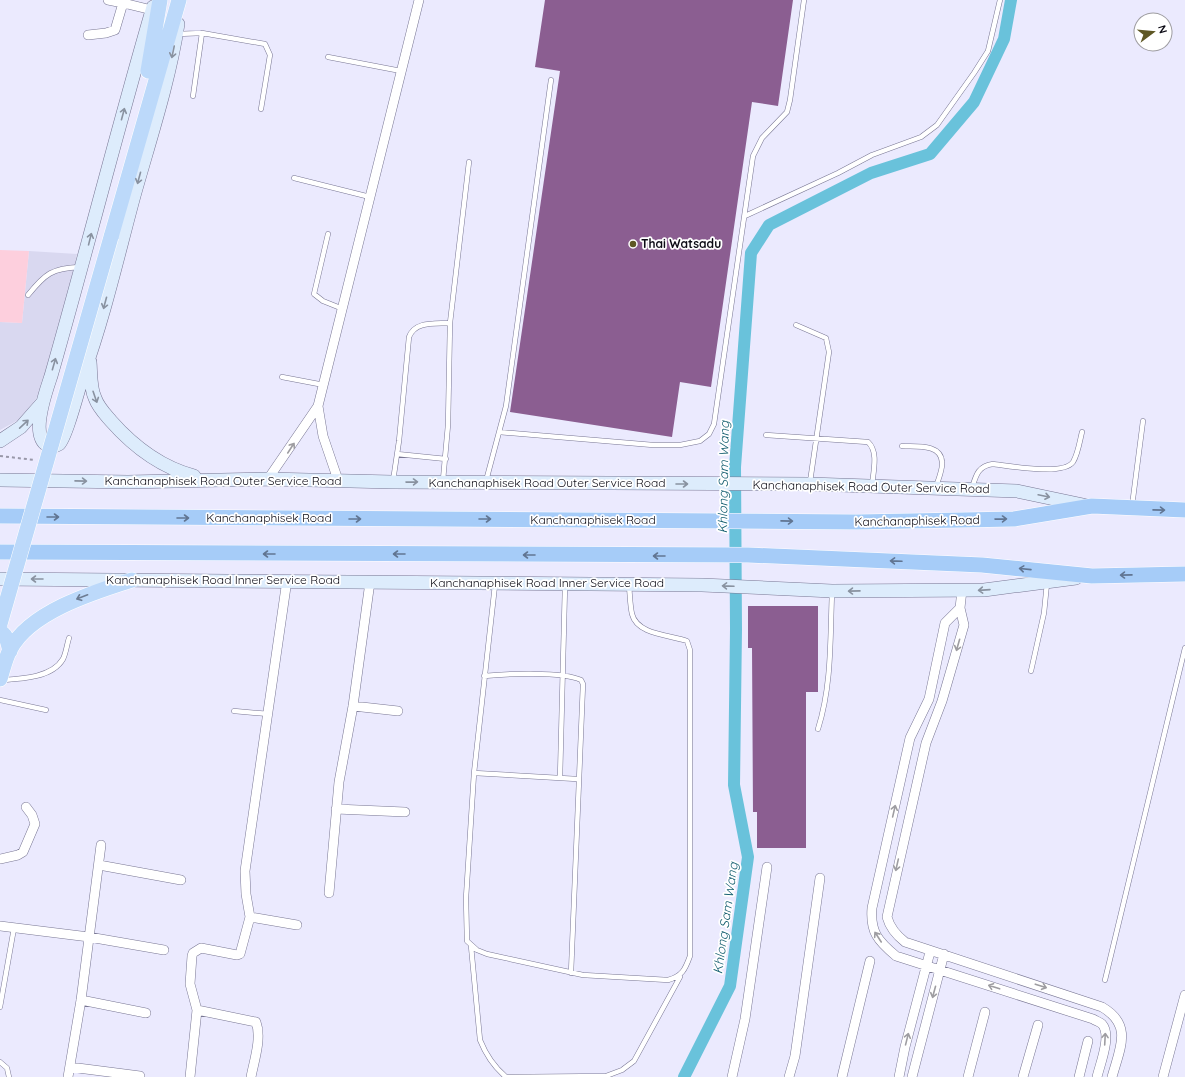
<svg xmlns="http://www.w3.org/2000/svg" width="1185" height="1077" viewBox="0 0 1185 1077" font-family="Quicksand,sans-serif">
<rect width="100%" height="100%" fill="#ebeafe"/>
<path fill="#d9d8f0" d="M29 251 77 254 62 324 42 391 20 419 0 430V322L22 323Z"/>
<path fill="#fdcfdd" d="M0 250 29 251 22 323 0 322Z"/>
<g fill="none" stroke-linecap="round" stroke-linejoin="round">
<path stroke="#69c2db" stroke-width="12" d="M684 1077 730 986 748 857 734 785 736 629 735 467 751 253 769 225 871 173 930 154 974 102 1004 39 1011 0"/>
</g>
<path fill="#8b5e91" d="M545 0H793L778 106 752 102 711 387 680 382 672 437 510 412 560 71 535 67Z
M748 606H818V692H806V848H757V812H753L752 648H748Z"/>
<g fill="none" stroke-linecap="round" stroke-linejoin="round">
<g stroke="#797794" stroke-width="5.5">
<path id="service" d="M178 34 202 33 265 44 270 55 261 109
M328 57 401 71
M193 96 202 33
M294 178 370 197
M745 216 838 173 872 155 921 137 937 125 974 73 988 51 1000 0
M328 234 314 294 323 301 343 309
M28 295C45 274 52 268 80 267
M796 325 826 338 829 352 810 482
M282 377 324 385
M499 432 653 445H680L700 441 709 434 714 424 753 156 762 138 787 112 790 100 804 0
M766 435 868 442C879 452 873 472 872 486
M902 446C915 447 941 443 942 462 943 469 938 480 936 487
M397 454 446 459
M443 480 448 425 450 323 469 162
M393 481 399 441 409 337C415 321 434 324 450 323
M486 481 506 406 551 80
M972 488C976 475 978 466 993 464 1010 466 1063 476 1073 462 1078 454 1080 440 1082 432
M1132 506 1143 421
M495 585 474 773 466 898 467 941 477 950 487 954 583 975 668 980C682 976 685 970 690 956V650L687 641C671 635 637 635 632 614 630 605 630 595 629 586
M1031 671 1044 613 1047 583
M484 676C506 674 562 671 581 680L583 684 571 973
M2 680C20 679 52 678 63 659 66 653 67 644 69 638
M0 700 46 710
M234 711 269 714
M818 729C832 685 830 639 832 593
M474 773 577 779
M560 778 565 586
M471 946 480 1040C486 1055 493 1066 506 1077L606 1076 622 1070 634 1061 680 977
M1105 980 1185 648
M0 1007 14 928
M0 1062 7 1068 9 1077"/>
</g>
<g stroke="#797794" stroke-width="10">
<path id="minor" d="M108 0 123 3
M88 35 106 33 115 30 123 3 152 10
M318 406 323 436 338 480
M268 479 318 406 419 0
M962 590 960 608 964 625 942 701 926 743 887 917C890 928 896 935 905 942L1102 1007C1133 1025 1120 1048 1112 1077
M960 608 945 623 929 699 910 738 872 908C870 932 878 941 896 956L1093 1019C1096 1021 1100 1022 1102 1024 1112 1035 1100 1064 1097 1077
M353 706 398 711
M336 809 405 812
M0 859 18 855 23 852 35 824 32 815 26 807
M99 865 181 880
M329 893 339 782 353 706 370 582
M250 917 297 925
M0 926 89 937 164 950
M81 1000 146 1013
M197 1010 256 1022C262 1038 254 1061 251 1077
M70 1067 140 1076
M68 1077 81 1000 101 845
M190 1077 197 1010 190 984 192 956 193 953 201 948 237 955 240 954 250 917 246 894 245 871 287 580
M732 1077 745 1019 767 867
M789 1077 795 1056 820 878
M842 1077 870 961
M899 1077 905 1047 930 952
M912 1077 944 954
M968 1077 985 1012
M1023 1077 1038 1025
M1079 1077 1088 1041
M1163 1077 1185 995"/>
</g>
<g stroke="#797794" stroke-width="14">
<path id="secondary" d="M153 7C117 130 86 254 51 376 46 391 30 435 47 445 51 447 56 446 59 444 66 438 79 387 83 375 104 317 118 255 134 196 150 139 169 82 178 24
M90 362C91 373 90 388 95 398 98 407 105 414 111 421 134 447 160 467 194 476
M0 441 21 427 43 402
M0 480 128 482 268 479 392 482 810 484 1017 491 1088 506
M0 579 702 585 832 591 984 590 1076 578"/>
</g>
<g stroke="#fff" stroke-width="16">
<path id="primary" d="M148 71 160 0
M111 237 179 0
M0 632C7 634 8 644 10 651
M0 679C3 670 5 659 10 650 29 612 94 592 132 580"/>
</g>
<g stroke="#fff" stroke-width="16">
<path id="trunk" d="M0 516 857 522 1014 519 1092 506 1185 510
M0 552 748 555 982 565 1092 576 1185 574"/>
</g>
<path stroke="#9998a9" stroke-width="2" stroke-dasharray="3 3" stroke-linecap="butt" d="M0 456 35 460"/>
<use href="#service" stroke="#fff" stroke-width="4.5"/>
<use href="#minor" stroke="#fff" stroke-width="9"/>
<use href="#secondary" stroke="#ddecfc" stroke-width="13"/>
<use href="#primary" stroke="#bcd9fa" stroke-width="15"/>
<use href="#trunk" stroke="#a6ccf8" stroke-width="15"/>
<g stroke="#fff" stroke-width="16" stroke-linecap="butt">
<path id="primary-bridge" d="M0 624 111 237"/>
</g>
<use href="#primary-bridge" stroke="#bcd9fa" stroke-width="15"/>
</g>
<defs><path id="oneway-shaft" d="M-6 0H5M1.5-3L5.5 0L1.5 3" fill="none" stroke-width="1.6" stroke-linecap="round" stroke-linejoin="round"/></defs>
<g stroke="#8992a0">
<use href="#oneway-shaft" transform="translate(173 52) rotate(102)"/>
<use href="#oneway-shaft" transform="translate(123 114) rotate(-75)"/>
<use href="#oneway-shaft" transform="translate(139 178) rotate(105)"/>
<use href="#oneway-shaft" transform="translate(90 239) rotate(-76)"/>
<use href="#oneway-shaft" transform="translate(105 303) rotate(105)"/>
<use href="#oneway-shaft" transform="translate(54 364) rotate(-74)"/>
<use href="#oneway-shaft" transform="translate(95 397) rotate(71)"/>
<use href="#oneway-shaft" transform="translate(24 424) rotate(-43)"/>
<use href="#oneway-shaft" transform="translate(81 481) rotate(1)"/>
<use href="#oneway-shaft" transform="translate(412 482) rotate(-1)"/>
<use href="#oneway-shaft" transform="translate(682 484)"/>
<use href="#oneway-shaft" transform="translate(1044 496) rotate(12)"/>
<use href="#oneway-shaft" transform="translate(37 579) rotate(-180)"/>
<use href="#oneway-shaft" transform="translate(728 586) rotate(-178)"/>
<use href="#oneway-shaft" transform="translate(984 590) rotate(176)"/>
<use href="#oneway-shaft" transform="translate(854 591) rotate(179)"/>
</g>
<g stroke="#9e9da1">
<use href="#oneway-shaft" transform="translate(291 448) rotate(-57)"/>
<use href="#oneway-shaft" transform="translate(958 645) rotate(106)"/>
<use href="#oneway-shaft" transform="translate(894 811) rotate(-77)"/>
<use href="#oneway-shaft" transform="translate(897 865) rotate(103)"/>
<use href="#oneway-shaft" transform="translate(878 937) rotate(-123)"/>
<use href="#oneway-shaft" transform="translate(1041 986) rotate(18)"/>
<use href="#oneway-shaft" transform="translate(994 987) rotate(-162)"/>
<use href="#oneway-shaft" transform="translate(934 992) rotate(105)"/>
<use href="#oneway-shaft" transform="translate(907 1039) rotate(-76)"/>
<use href="#oneway-shaft" transform="translate(1105 1039) rotate(-87)"/>
</g>
<g stroke="#617592">
<use href="#oneway-shaft" transform="translate(1159 510) rotate(1)"/>
<use href="#oneway-shaft" transform="translate(53 517)"/>
<use href="#oneway-shaft" transform="translate(183 518)"/>
<use href="#oneway-shaft" transform="translate(355 519)"/>
<use href="#oneway-shaft" transform="translate(485 519)"/>
<use href="#oneway-shaft" transform="translate(1001 519) rotate(-1)"/>
<use href="#oneway-shaft" transform="translate(787 521) rotate(1)"/>
<use href="#oneway-shaft" transform="translate(269 554) rotate(-180)"/>
<use href="#oneway-shaft" transform="translate(399 554) rotate(-180)"/>
<use href="#oneway-shaft" transform="translate(529 555) rotate(-180)"/>
<use href="#oneway-shaft" transform="translate(659 556) rotate(-180)"/>
<use href="#oneway-shaft" transform="translate(896 561) rotate(-178)"/>
<use href="#oneway-shaft" transform="translate(1025 569) rotate(-174)"/>
<use href="#oneway-shaft" transform="translate(1126 575) rotate(179)"/>
</g>
<use stroke="#6d7c93" href="#oneway-shaft" transform="translate(82 597) rotate(159)"/>
<circle fill="#5e5724" stroke="#fff" stroke-width="1.5" cx="633" cy="244" r="4"/>
<g text-anchor="middle" stroke-width="3.5" stroke-linejoin="round" paint-order="stroke">
<g font-size="12" font-weight="bold" fill="#0c0b15" stroke="#fff" text-anchor="start">
<text x="641" y="248">Thai Watsadu</text>
</g>
<g font-size="12" fill="#0c0b15" stroke="#fff">
<text x="223" y="485">Kanchanaphisek Road Outer Service Road</text>
<text x="547" y="487">Kanchanaphisek Road Outer Service Road</text>
<text transform="translate(871 487) rotate(1)" y="4">Kanchanaphisek Road Outer Service Road</text>
<text x="269" y="522">Kanchanaphisek Road</text>
<text x="593" y="524">Kanchanaphisek Road</text>
<text transform="translate(917 521) rotate(-1)" y="4">Kanchanaphisek Road</text>
<text x="223" y="584">Kanchanaphisek Road Inner Service Road</text>
<text x="547" y="587">Kanchanaphisek Road Inner Service Road</text>
</g>
<g font-size="13" font-style="italic" fill="#135d6f" stroke="#fff">
<text transform="translate(723 477) rotate(-89)" y="5">Khlong Sam Wang</text>
<text transform="translate(725 918) rotate(-82)" y="5">Khlong Sam Wang</text>
</g>
</g>
<g transform="translate(1153 32) rotate(74)"><circle r="19" fill="#ffffff" stroke="#9e9da1"/>
<path d="M0-3L7 15L0 10L-7 15Z" fill="#5e5724"/>
<text y="-6" font-size="11" font-weight="bold" text-anchor="middle" fill="#0c0b15">N</text>
</g>
</svg>
